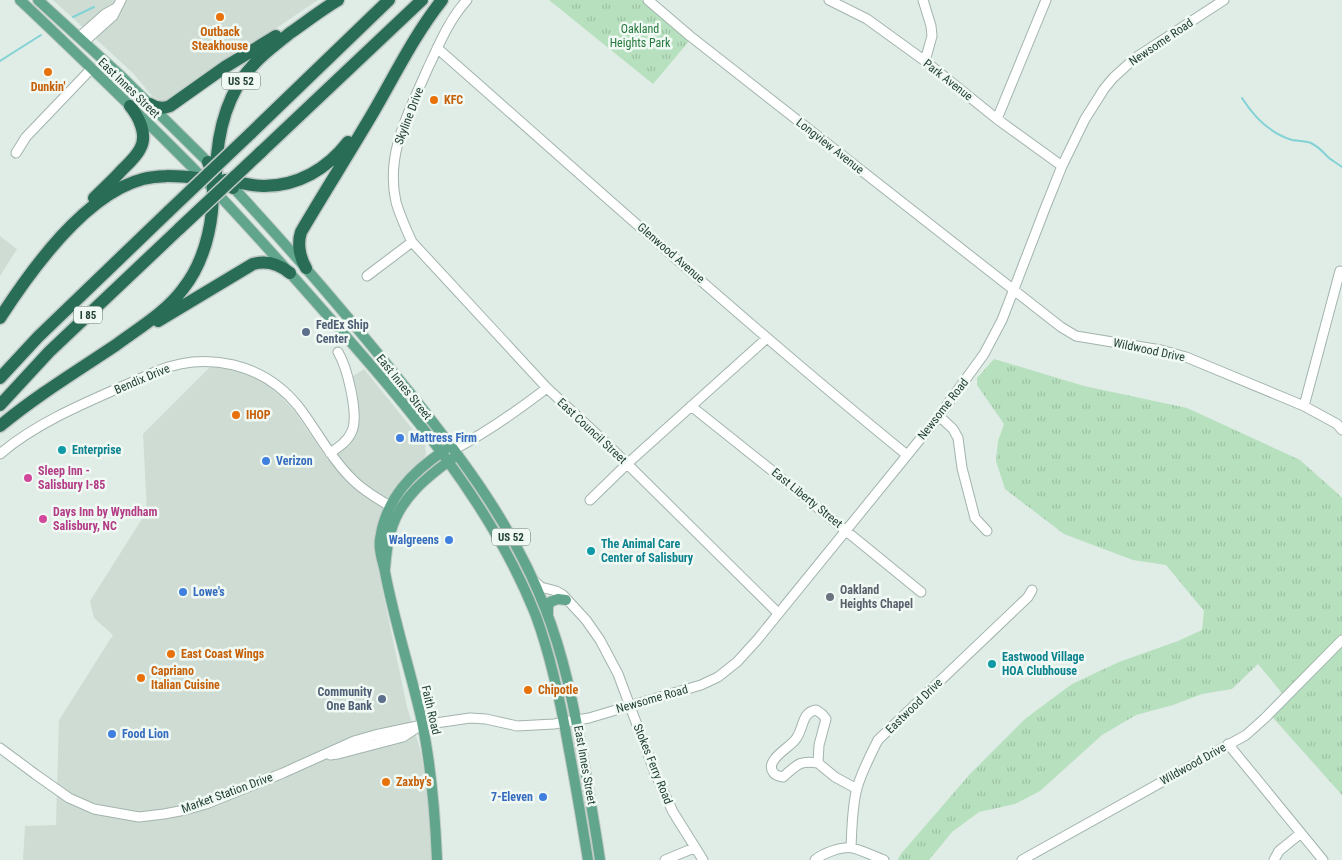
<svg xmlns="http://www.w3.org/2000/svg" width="1342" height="860" viewBox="0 0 1342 860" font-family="'Roboto Condensed',sans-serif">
<defs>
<pattern id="grass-tufts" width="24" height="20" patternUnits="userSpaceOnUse" patternTransform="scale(1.25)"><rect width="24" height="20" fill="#b7e0be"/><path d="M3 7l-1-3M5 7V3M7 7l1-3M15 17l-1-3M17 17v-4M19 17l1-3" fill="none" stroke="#9dc1a4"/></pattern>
</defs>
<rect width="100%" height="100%" fill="#e0ece6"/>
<path fill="#cedcd4" d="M53 0H318L176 96 169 100 162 101 152 96 133 73Z
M0 236 17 249 0 276Z
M210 367 225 368 239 372 254 378 268 386 282 398 295 412 328 460 348 446 354 438 358 429 359 413 352 377 364 369 426 446 425 447 426 454 423 460 404 480 377 554 381 583 407 707 420 749 426 780 433 860H23L25 826 56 825 59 720 113 635 94 618 90 601 147 511 143 434Z"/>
<path fill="url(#grass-tufts)" d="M549 0H642L690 40 653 84Z
M994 359 1084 386 1187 408 1300 460 1337 493 1342 498V795L1267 711 1282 693 1258 664 1232 689 1202 694 1173 705 1136 715 1102 735 1040 791 1015 804 979 812 952 832 929 860H898L900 855 970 774 1025 719 1072 684 1119 662 1178 641 1202 630 1204 611 1166 565 1133 560 1064 534 1005 489 996 461 998 441 1004 424 977 385V378Z"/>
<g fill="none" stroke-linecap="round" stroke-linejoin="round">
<path stroke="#83d3d6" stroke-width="2" d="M73 17 94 7
M0 61 41 35
M1242 98C1254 117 1269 133 1292 140 1298 141 1305 141 1311 143 1319 147 1323 152 1329 158 1333 161 1338 164 1342 167"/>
<g stroke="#a2b4ad" stroke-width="11">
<path id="minor" d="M467 0C448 21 439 45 427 70 409 112 385 154 396 202 400 216 406 229 412 242L547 388 603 440 778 613
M648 0 690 36 1061 327 1076 336 1161 350 1186 357 1304 406 1337 424 1342 430
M829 0 867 19 925 61 997 119 1062 166
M923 0 931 26 932 36 925 61
M79 37 105 14 116 8
M84 42 113 16 121 0
M437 48C593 185 746 324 907 455
M997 119 1046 0
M16 153 26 137 92 68
M367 276 412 242
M691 406 775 473 921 592
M1304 406 1340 271
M939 416 953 429 958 438 962 468 975 518 987 531
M453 450C486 433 517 411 547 388
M330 453C339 447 348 441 352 431 359 414 347 367 338 352
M0 454C43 417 105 395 157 371 207 351 263 363 298 406 316 429 329 456 350 477 361 489 376 498 390 506
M590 500 627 464 767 338
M533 580 541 587 556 591 563 595 586 620 600 640 618 674 655 773 673 812 703 860
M816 710 822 714 826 719 819 745 818 763C799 760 797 765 783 777 779 776 775 776 773 772 765 760 789 748 795 740 804 730 801 712 816 710Z
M1228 744 1323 860
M0 748 35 774 69 798 94 809 139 817 164 814 185 810 206 804 283 773 354 741 375 735 422 725 470 718 486 719 517 726 554 724 589 718 663 696 701 685 718 677 737 662 757 640 939 416 984 354 1002 320 1044 211 1062 166 1085 119 1104 89 1113 78 1135 58 1224 0
M330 755 338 754 403 737 415 729
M818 763 835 777 857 789
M851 847C852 828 852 807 857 788 862 771 870 756 878 740L1028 597 1032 590
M665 860 694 848
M815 860C823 853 842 846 853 848 863 851 874 856 884 860
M1022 860 1246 735 1265 718 1342 640
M1274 860 1279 851 1301 833"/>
</g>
<g stroke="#c0c9c6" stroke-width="12">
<path id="major" d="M20 0C68 45 115 91 162 137 172 147 182 157 192 167 239 215 284 266 328 316 408 407 491 502 536 616 552 660 561 704 569 750 576 787 582 823 588 860
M38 0 122 77 213 167
M228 182C292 250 352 321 410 393 464 461 513 526 545 608 564 656 574 707 583 758 589 792 595 826 600 860
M385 569C386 556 387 543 391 531 400 498 427 477 453 458
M548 615V607L550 602 558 599 566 600
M437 860C435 810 431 761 420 713 409 666 394 620 385 572 383 561 378 551 380 539 386 498 412 472 445 450"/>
</g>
<g stroke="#c0c9c6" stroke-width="15">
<path id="highway" d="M150 104C156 108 163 109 170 106L225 67 276 36
M250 134 389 0
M261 152 422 0
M216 173C217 134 226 93 255 63 265 52 278 43 290 33 306 22 321 10 338 0
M225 180C238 182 251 186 264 186 298 186 327 169 348 142
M94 198C103 189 113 180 122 170 128 164 136 157 140 149 148 135 139 117 130 106
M306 268C300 258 297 244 301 232 325 191 350 152 374 111 396 73 415 34 442 0
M0 318C31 270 85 194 143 179 158 175 173 176 189 177 203 179 221 179 233 188
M158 321 253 264C267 260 279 264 290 273
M0 378 38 337 169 211
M0 405 49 352 180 228
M0 426C36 396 77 371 116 345 139 328 166 312 183 289 201 266 209 239 212 211 213 195 215 177 208 162"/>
</g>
<use href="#minor" stroke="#fff" stroke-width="9"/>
<use href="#major" stroke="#61a68c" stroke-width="10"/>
<use href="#highway" stroke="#296d57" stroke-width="12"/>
<g stroke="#c0c9c6" stroke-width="15" stroke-linecap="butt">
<path id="highway-bridge" d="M169 211 250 134
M180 228 261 152"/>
</g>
<use href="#highway-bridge" stroke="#296d57" stroke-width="12"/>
</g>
<g fill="#e8710a" stroke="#f1f9f4" stroke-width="2">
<circle cx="220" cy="17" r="5"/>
<circle cx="48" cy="72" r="5"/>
<circle cx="434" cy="100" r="5"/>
<circle cx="236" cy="415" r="5"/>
<circle cx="171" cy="654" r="5"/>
<circle cx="141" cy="678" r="5"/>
<circle cx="528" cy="690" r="5"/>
<circle cx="386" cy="782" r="5"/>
</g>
<g fill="#5c6f8a" stroke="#f1f9f4" stroke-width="2">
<circle cx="306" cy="332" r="5"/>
<circle cx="382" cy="699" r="5"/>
</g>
<g fill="#3f7fe0" stroke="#f1f9f4" stroke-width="2">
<circle cx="400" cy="438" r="5"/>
<circle cx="266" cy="461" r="5"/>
<circle cx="449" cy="540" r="5"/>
<circle cx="183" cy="592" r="5"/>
<circle cx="112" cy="734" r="5"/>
<circle cx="543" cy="797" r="5"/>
</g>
<g fill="#0f9aa8" stroke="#f1f9f4" stroke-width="2">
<circle cx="62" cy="450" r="5"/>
<circle cx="591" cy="551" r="5"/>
<circle cx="992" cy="664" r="5"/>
</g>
<g fill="#d1479c" stroke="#f1f9f4" stroke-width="2">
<circle cx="28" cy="478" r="5"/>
<circle cx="43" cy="519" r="5"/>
</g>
<circle fill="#6b7280" stroke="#f1f9f4" stroke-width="2" cx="830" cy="597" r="5"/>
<g text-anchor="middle" stroke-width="5" stroke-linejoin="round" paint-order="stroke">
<g fill="#f1f9f4" stroke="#5e766d" stroke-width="1">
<rect x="222" y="72.5" width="38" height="17" rx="4"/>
<rect x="74" y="306.5" width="28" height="17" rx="4"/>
<rect x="492" y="528.5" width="38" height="17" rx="4"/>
</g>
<g font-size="11" font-weight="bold" fill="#1f3e33">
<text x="241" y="85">US 52</text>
<text x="88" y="319">I 85</text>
<text x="511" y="541">US 52</text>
</g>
<g font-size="12" fill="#26793d" stroke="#f1f9f4">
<text x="640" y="33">Oakland<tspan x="640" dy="14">Heights Park</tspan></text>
</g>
<g font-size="12" font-weight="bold" fill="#c56008" stroke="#f1f9f4" text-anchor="start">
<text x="220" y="36" text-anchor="middle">Outback<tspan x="220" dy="14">Steakhouse</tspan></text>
<text x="48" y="91" text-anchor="middle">Dunkin'</text>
<text x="444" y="104">KFC</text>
<text x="246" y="419">IHOP</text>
<text x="181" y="658">East Coast Wings</text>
<text x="151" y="675">Capriano<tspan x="151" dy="14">Italian Cuisine</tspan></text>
<text x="538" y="694">Chipotle</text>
<text x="396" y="786">Zaxby's</text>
</g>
<g font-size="12" fill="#1f3e33" stroke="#f1f9f4">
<text transform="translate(1161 42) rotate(-34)" y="4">Newsome Road</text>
<text transform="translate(948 80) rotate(38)" y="4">Park Avenue</text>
<text transform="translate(129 88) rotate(44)" y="4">East Innes Street</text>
<text transform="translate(409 116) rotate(-69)" y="4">Skyline Drive</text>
<text transform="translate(830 146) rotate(38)" y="4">Longview Avenue</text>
<text transform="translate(671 253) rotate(41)" y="4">Glenwood Avenue</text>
<text transform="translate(1149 350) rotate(12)" y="4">Wildwood Drive</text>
<text transform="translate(142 379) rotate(-23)" y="4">Bendix Drive</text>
<text transform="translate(404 387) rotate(51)" y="4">East Innes Street</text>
<text transform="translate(943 409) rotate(-52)" y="4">Newsome Road</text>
<text transform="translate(592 431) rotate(43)" y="4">East Council Street</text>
<text transform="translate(807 498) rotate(39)" y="4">East Liberty Street</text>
<text transform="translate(652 699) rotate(-16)" y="4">Newsome Road</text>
<text transform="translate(914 706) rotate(-44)" y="4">Eastwood Drive</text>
<text transform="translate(431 710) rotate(77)" y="4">Faith Road</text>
<text transform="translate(653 764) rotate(68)" y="4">Stokes Ferry Road</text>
<text transform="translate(1193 764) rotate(-29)" y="4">Wildwood Drive</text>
<text transform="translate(585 765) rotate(80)" y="4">East Innes Street</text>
<text transform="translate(227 793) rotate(-20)" y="4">Market Station Drive</text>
</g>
<g font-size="12" font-weight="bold" fill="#4e5e75" stroke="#f1f9f4" text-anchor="start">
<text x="316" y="329">FedEx Ship<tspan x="316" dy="14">Center</tspan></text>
<text x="372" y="696" text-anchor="end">Community<tspan x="372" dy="14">One Bank</tspan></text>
</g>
<g font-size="12" font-weight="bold" fill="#366cbe" stroke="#f1f9f4" text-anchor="start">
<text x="410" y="442">Mattress Firm</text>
<text x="276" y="465">Verizon</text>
<text x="439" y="544" text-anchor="end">Walgreens</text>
<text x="193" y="596">Lowe's</text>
<text x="122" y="738">Food Lion</text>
<text x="533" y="801" text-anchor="end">7-Eleven</text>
</g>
<g font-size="12" font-weight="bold" fill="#0d838f" stroke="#f1f9f4" text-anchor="start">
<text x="72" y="454">Enterprise</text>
<text x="601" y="548">The Animal Care<tspan x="601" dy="14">Center of Salisbury</tspan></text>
<text x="1002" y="661">Eastwood Village<tspan x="1002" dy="14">HOA Clubhouse</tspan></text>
</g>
<g font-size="12" font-weight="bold" fill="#b23c85" stroke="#f1f9f4" text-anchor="start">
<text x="38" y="475">Sleep Inn -<tspan x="38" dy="14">Salisbury I-85</tspan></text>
<text x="53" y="516">Days Inn by Wyndham<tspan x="53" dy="14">Salisbury, NC</tspan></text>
</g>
<g font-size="12" font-weight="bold" fill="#5b616d" stroke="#f1f9f4" text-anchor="start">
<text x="840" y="594">Oakland<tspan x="840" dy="14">Heights Chapel</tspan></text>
</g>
</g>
</svg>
